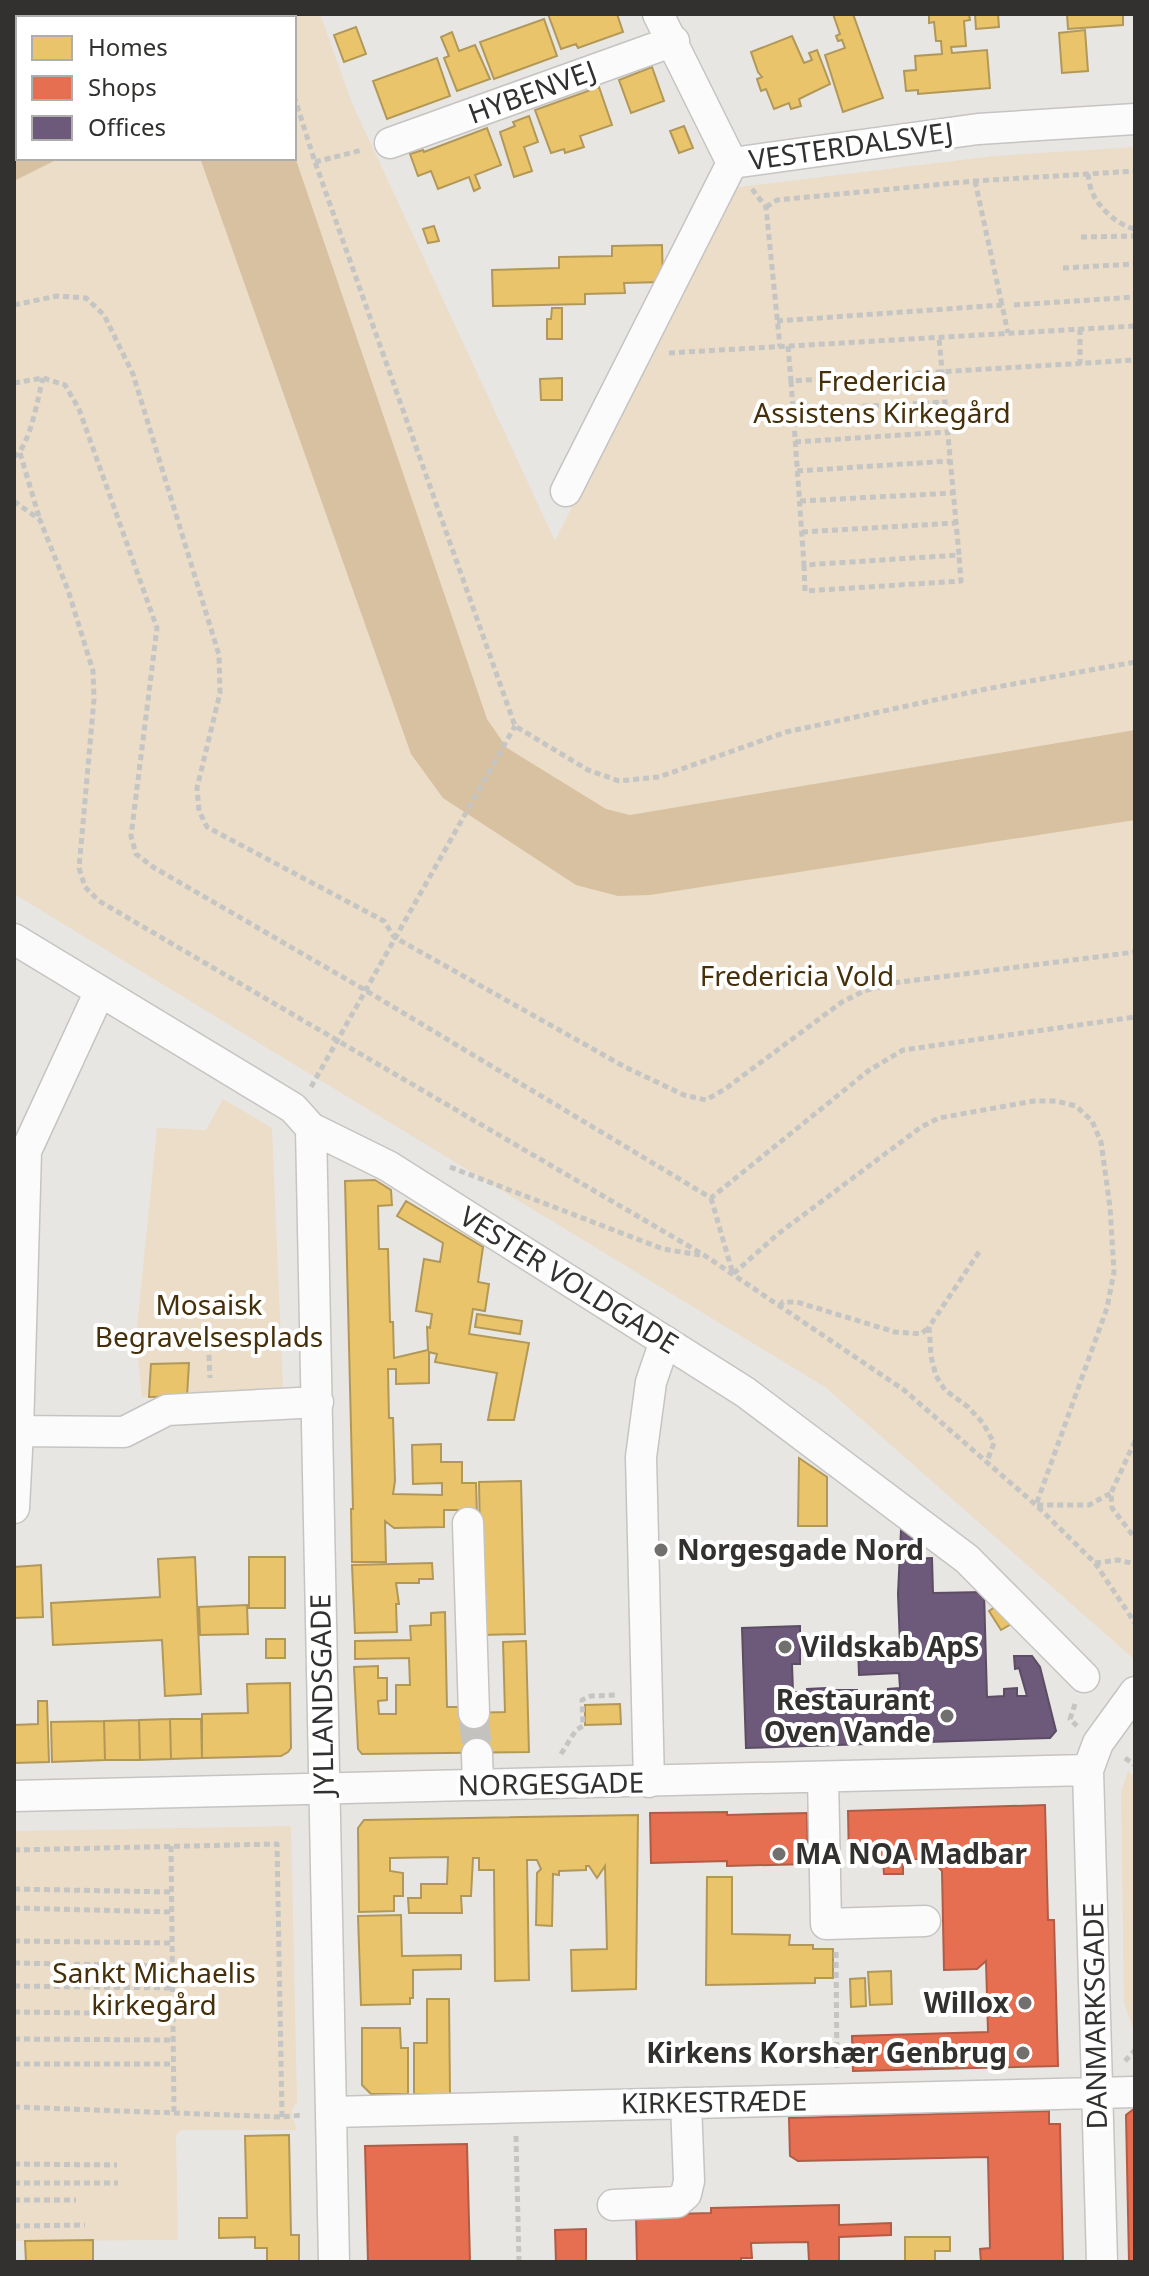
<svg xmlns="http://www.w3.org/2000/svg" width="1149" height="2276" viewBox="0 0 1149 2276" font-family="'Noto Sans',sans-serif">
<rect width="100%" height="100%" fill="#e8e6e3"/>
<path fill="#ebddc8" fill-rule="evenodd" d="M14 14H320L352 103 555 541 731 188 994 156 1135 147V1660L825 1387 14 894ZM18 18H294V158H18Z
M223 1099 272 1128 283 1387 187 1396 142 1397 136 1338 157 1128 206 1130Z
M1128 1771 1135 1777V2034L1124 2003 1121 1792Z
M291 1826 297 2102C287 2116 294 2116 297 2130H181L176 2136 178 2240 14 2241V1831Z"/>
<path fill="#d8c1a0" d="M18 46V158H60L14 181V48Z
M294 154 487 719 507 748 606 809 630 815 1135 730V820L650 895 618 896 576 885 443 798 411 754 200 158H294Z"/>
<path fill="#e9c46a" stroke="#b29858" stroke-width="2" d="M548 14H617L623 32 578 48 576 44 561 49Z
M833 14H853L883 98 843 112 825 55 845 48 842 40 838 41 836 36 840 34Z
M929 14H969L970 20 964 21 966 46 951 47 952 53 987 50 990 88 918 94V90L906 91 904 71 916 70 915 56 942 54 941 41H936L934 22 929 23Z
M975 14H998L999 27 976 29Z
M1067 14H1123V25L1068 29Z
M544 19 557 56 494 79 480 42Z
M356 27 366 54 344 62 334 35Z
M1085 30 1088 71 1062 73 1059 33Z
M452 32 459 51 475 45 490 79 457 91 444 58 449 56 441 37Z
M792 36 804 63 812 60 809 53 817 50 830 84 799 99 801 106 791 109 789 103 774 109 766 89 761 91 757 79 762 77 758 72 751 52Z
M437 58 450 96 387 119 373 81Z
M652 67 664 101 631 113 619 80Z
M599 87 612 125 580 136 584 147 565 153 564 149 551 153 535 110Z
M529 116 538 142 524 147 532 171 514 177 500 132 515 126 513 122Z
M684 126 693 148 679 153 670 131Z
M487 128 501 165 475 175 480 188 474 191 469 177 438 189 431 171 418 176 410 154 423 150 424 152Z
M434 226 439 241 428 243 423 229Z
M662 245 663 282 624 283 625 293 585 294V304L493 306 492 270 559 268V257L612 256V246Z
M552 308H562V339H547V319H551Z
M562 378V400H541L540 379Z
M375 1180 391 1190 392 1205 378 1206 379 1249H388L390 1322H393L394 1358 428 1350 427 1327 430 1328 432 1314 416 1311 424 1259 440 1262 443 1243 397 1216 406 1201 483 1247 478 1282 489 1284 485 1311 473 1309 469 1334 529 1343 514 1420H488L497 1373 435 1362 437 1354 429 1352V1383L396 1384V1369H388L389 1418H393L395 1481 393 1494 442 1495V1483L413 1484 412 1445 441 1444V1462H462V1483H476L477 1514 461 1515V1510H444V1527L394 1528 385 1521 386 1562H352L351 1509H353L345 1181Z
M477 1314 522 1321 520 1334 475 1327Z
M189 1363 187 1396 149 1397 151 1364Z
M799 1458 827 1477V1526H798Z
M521 1481 525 1634 482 1635 479 1482Z
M195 1557 201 1694 165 1696 162 1640 53 1645 51 1603 160 1597 158 1559Z
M249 1557H285V1608H249Z
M432 1563 433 1579H419V1583H396L399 1604H396L397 1632 355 1633 352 1565Z
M41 1565 43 1617 14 1618V1567Z
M1001 1603 1013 1623 1001 1630 989 1611Z
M247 1605 248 1634 200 1635 199 1607Z
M445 1612 447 1707H470V1713L505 1712 503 1642 526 1641 529 1752 362 1754 358 1749 354 1667 378 1666V1678H387V1700L378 1701 379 1714H396V1685H410L409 1658 355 1659V1641L411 1640 410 1626 431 1625V1613Z
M266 1639H285V1658H266Z
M290 1683 291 1748 288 1752 281 1756 202 1758V1714L248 1713 247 1684Z
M38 1701H47L49 1762 14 1763V1725L38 1724Z
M620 1704 621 1724 585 1725V1705Z
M170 1719H201L202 1758 171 1759Z
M170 1719 171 1759 140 1760 139 1720Z
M139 1720 140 1760H105L104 1721Z
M104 1721 105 1760 52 1762 51 1722Z
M638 1815 636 1989 572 1991 571 1950 607 1949 605 1866 597 1878 589 1866H586V1870L559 1871V1875L553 1874 552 1926 536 1925 537 1873 541 1869 537 1860H527L529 1980 495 1981 494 1870H479V1858H473L471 1896H461L462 1913H409L408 1898H421V1884H447L448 1857 390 1858V1871L403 1873V1896H394V1911L359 1912 358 1828 364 1820Z
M707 1877H732V1934L790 1935 789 1945H813V1949H833V1978H815V1983L706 1985Z
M401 1915 402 1956 461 1955V1969L413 1970V1998H410V2004L361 2005 358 1916Z
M891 1971 892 2004 870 2005 868 1972Z
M865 1978 866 2006 851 2007 850 1979Z
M427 1999H449L450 2094H414V2043H427Z
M362 2028H400L401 2048H408V2094H371L362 2085Z
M289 2135 291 2235H299V2262H267V2248H255V2237L219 2238V2218H247L245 2136Z
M905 2237H950V2251H935V2262H905Z
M93 2240V2262H26L25 2241Z"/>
<path fill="#e76f51" stroke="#b15c47" stroke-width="2" d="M1045 1805 1048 1920H1054L1058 2066 853 2071 852 2036 988 2032 986 1961 977 1969 944 1970 942 1871 931 1859H903V1874H884L883 1860 849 1861 848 1811Z
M727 1812V1815L807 1813 808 1864 727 1866V1861L651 1863 650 1813Z
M1135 2108V2262H1129L1126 2115Z
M1049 2111V2124H1060L1063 2262H981L980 2249 990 2248 988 2157 798 2161 790 2156 789 2118Z
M467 2144 470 2262H368L365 2146Z
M839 2205V2225L891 2223V2235L839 2237V2262H809L808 2242 751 2243 752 2258H741V2262H637L636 2215 711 2213V2208Z
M586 2229V2262H556L555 2230Z"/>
<path fill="#6d597a" stroke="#5b4d64" stroke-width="2" d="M901 1530 918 1541 908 1559 932 1558 933 1593 984 1592 987 1697 1004 1696V1689L1017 1688V1696H1027L1019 1668 1015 1669 1014 1656H1032L1040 1667 1056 1731 1050 1738 746 1748 742 1628 800 1626V1664H792L793 1692H807V1689L826 1688V1690H857V1693H888V1689L900 1688 899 1673 859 1675 858 1646 900 1645 898 1594Z"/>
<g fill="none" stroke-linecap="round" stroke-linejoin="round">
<path stroke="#c4c2bf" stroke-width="30" stroke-dasharray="30 15" stroke-linecap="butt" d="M474 1713 477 1754"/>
<g stroke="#c6c4c2" stroke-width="33">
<path id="minor" d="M658 14 732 163 978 129 1135 119
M390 143 674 41
M566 491 732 163
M14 939 293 1108 311 1128 388 1166 745 1392 967 1559 1084 1677
M100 991 26 1151 18 1431 124 1432 167 1410 318 1402
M311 1128 334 2262
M14 1508 18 1431
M468 1523 474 1713
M477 1754 478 1785
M823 1777 826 1924 925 1921
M649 1782 641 1457 651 1382 665 1341
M14 1796 1088 1770
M332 2112 1135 2092
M613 2205 677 2202 686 2194 689 2181 686 2103
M1102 2262 1088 1770 1098 1743 1135 1692"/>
</g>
<path stroke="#c5c5c4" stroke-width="5" stroke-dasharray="6 4" stroke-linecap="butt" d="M250 14 253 18
M269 14 270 18
M37 18 48 14
M14 26 18 25
M294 96 315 162 515 726 588 770 619 781 659 777 786 732 986 689 1135 662
M315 162 362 150
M1088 174C1089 180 1090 189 1093 194 1100 209 1119 226 1135 229
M975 181 1002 305
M752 189 766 207 780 347
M766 207 777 200 975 181 1135 171
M1081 237 1135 236
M1063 268 1135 264
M14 305 57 296 86 298 104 315 133 374 219 655 220 693 197 788 199 811 207 827 384 921 394 937 625 1067 684 1095 706 1100 725 1089 842 1002 864 991 893 983 1135 952
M1014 305 1135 297
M777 321 1002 305 1008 333
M1080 329V364
M788 346 791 381 1135 360
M669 353 1135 326
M791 381 804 565 959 555 939 338
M14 383 43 378 65 385 79 409 157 628 131 836 136 854 153 867 365 990 711 1198 868 1071 903 1050 1135 1017
M793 410 945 402
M795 442 947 432
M20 453 40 520
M14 457C30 447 38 397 43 378
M797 471 950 461
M14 501 40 520 68 590 93 671 94 699 79 868 85 887 99 901 704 1255 904 1390 1036 1505 1095 1563 1135 1623
M800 501 953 493
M802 532 956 523
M804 565 805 591 961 581 959 555
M311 1087 515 726
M450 1167 663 1249 700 1255
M711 1198 733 1274 778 1234 921 1127 939 1118 1034 1101H1056L1076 1106 1092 1121 1101 1142 1110 1207 1114 1272 1107 1308 1036 1505H1089L1111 1493
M979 1252 929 1327 931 1356 936 1376 945 1390 968 1407 983 1423 994 1443 986 1464
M779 1306 783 1302H797L895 1332 921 1334 928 1328
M208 1335 210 1378
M1135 1441 1111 1493 1112 1508 1135 1538
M1095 1563 1118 1560 1135 1564
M1075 1704 1070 1719 1077 1726
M561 1754 576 1730 583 1726 582 1700 591 1696 617 1695
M1125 1758 1135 1765
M171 1846 174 2113
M14 1850 277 1844 282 2117
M14 1889 172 1892
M14 1908 172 1912
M14 1941 172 1943
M836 1952 837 2070
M14 1963 172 1966
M14 1986 173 1988
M14 2012 173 2014
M14 2039 173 2040
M1125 2061 1135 2050
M14 2064H173
M14 2107 282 2117 303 2115
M516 2136 519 2262
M14 2164 117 2165
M14 2183H118
M14 2200H76
M14 2226 85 2225"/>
<use href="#minor" stroke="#fcfbfb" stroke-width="30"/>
</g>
<g fill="#72706e" stroke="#fff" stroke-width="3">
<circle cx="661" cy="1550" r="8"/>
<circle cx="785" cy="1647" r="8"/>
<circle cx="947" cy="1716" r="8"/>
<circle cx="779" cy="1854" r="8"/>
<circle cx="1025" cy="2003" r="8"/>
<circle cx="1023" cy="2053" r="8"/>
</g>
<g text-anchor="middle" stroke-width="8" stroke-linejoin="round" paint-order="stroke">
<g font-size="28" fill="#32312f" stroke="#fff">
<text transform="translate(532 92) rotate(-20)" y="10">HYBENVEJ</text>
<text transform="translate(851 146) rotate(-8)" y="10">VESTERDALSVEJ</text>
<text transform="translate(569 1280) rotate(32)" y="10">VESTER VOLDGADE</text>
<text transform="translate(322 1695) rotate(-91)" y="10">JYLLANDSGADE</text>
<text transform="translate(551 1784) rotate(-1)" y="10">NORGESGADE</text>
<text transform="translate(1095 2016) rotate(-91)" y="10">DANMARKSGADE</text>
<text transform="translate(714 2102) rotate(-1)" y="10">KIRKESTRÆDE</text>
</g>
<g font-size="28" fill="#46300a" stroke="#fff">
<text x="882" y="391">Fredericia<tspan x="882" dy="32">Assistens Kirkegård</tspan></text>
<text x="797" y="986">Fredericia Vold</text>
<text x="209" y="1315">Mosaisk<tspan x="209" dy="32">Begravelsesplads</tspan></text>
<text x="154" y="1983">Sankt Michaelis<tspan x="154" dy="32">kirkegård</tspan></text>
</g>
<g font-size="28" font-weight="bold" fill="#32312f" stroke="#fff" text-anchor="start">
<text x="677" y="1560">Norgesgade Nord</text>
<text x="801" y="1657">Vildskab ApS</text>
<text x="931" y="1710" text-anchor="end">Restaurant<tspan x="931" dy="32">Oven Vande</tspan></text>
<text x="795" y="1864">MA NOA Madbar</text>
<text x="1009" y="2013" text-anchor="end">Willox</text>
<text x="1007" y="2063" text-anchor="end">Kirkens Korshær Genbrug</text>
</g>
</g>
<rect width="1149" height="2276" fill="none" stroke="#32312f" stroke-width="32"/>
<rect x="16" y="16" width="280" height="144" fill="#ffffff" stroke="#adadac" stroke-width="2"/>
<rect x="32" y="36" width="40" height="24" fill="#e9c46a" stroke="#adadac" stroke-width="2"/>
<text x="88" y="56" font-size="24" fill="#32312f">Homes</text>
<rect x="32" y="76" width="40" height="24" fill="#e76f51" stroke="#adadac" stroke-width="2"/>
<text x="88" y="96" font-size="24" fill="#32312f">Shops</text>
<rect x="32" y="116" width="40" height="24" fill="#6d597a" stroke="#adadac" stroke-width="2"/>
<text x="88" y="136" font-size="24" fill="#32312f">Offices</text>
</svg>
